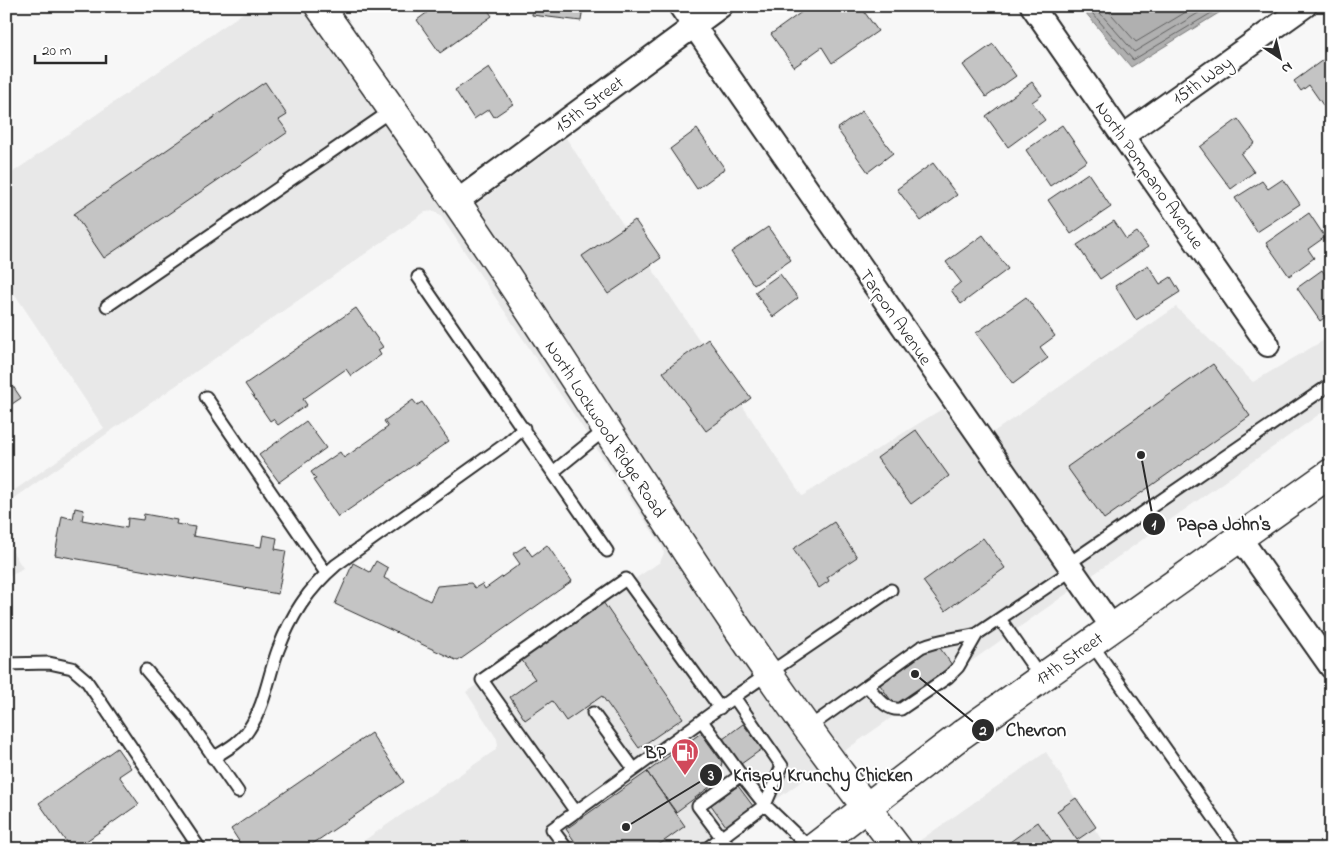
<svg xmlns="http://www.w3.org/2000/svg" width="1337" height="855" viewBox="0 0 1337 855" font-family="'Indie Flower',sans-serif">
<rect width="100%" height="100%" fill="#f7f7f7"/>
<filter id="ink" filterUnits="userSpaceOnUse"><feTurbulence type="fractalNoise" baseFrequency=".02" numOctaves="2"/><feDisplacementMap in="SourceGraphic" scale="10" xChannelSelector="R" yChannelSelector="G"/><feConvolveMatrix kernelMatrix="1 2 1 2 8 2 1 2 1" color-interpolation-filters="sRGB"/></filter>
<g filter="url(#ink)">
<path fill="#e8e8e8" d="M253 6H304L446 209 820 768 707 849H352L494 751 498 746 497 739 466 692 660 562 664 553 662 546 440 215 434 211 425 212 6 504V496L104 428 6 281V177Z
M566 138 802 496 942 409 955 423 1072 590 840 754 764 647 474 206Z
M1176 307 1253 382 1331 336V406L1091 576 992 433Z
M6 541 23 568 6 579Z
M1046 752 1106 847 1103 849H914L912 846Z"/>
<path fill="#b0b0b0" stroke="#7b7b7b" d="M1080 6H1230L1131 67Z"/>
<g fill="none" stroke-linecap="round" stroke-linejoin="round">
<path stroke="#606060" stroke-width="1" d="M1086 6 1133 60 1223 6
M1094 6 1134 52 1210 6
M1104 6 1136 42 1196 6"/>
</g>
<path fill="#c4c4c4" stroke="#2b2b2b" d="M436 6H485L492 16 440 53 417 20Z
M533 6H583L581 21 532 15Z
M810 6H860L878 31 832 63 822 47 794 67 771 34Z
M993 44 1016 76 986 97 963 65Z
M1331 54V103L1325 108 1309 85 1301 91 1294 81Z
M489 67 513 104 494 117 489 109 474 119 455 90Z
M265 82 287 115 279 120 288 132 104 258 74 214Z
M1032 82 1042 95 1032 102 1045 120 1008 147 986 116Z
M862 111 893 153 868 172 837 129Z
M1238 119 1255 143 1241 154 1254 172 1231 189 1200 147Z
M1062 125 1087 161 1050 186 1026 150Z
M697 129 725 169 697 189 670 149Z
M933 163 957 195 921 221 897 189Z
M1088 173 1111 207 1071 234 1048 200Z
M1283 179 1300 204 1257 232 1235 198 1262 181 1268 189Z
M1309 213 1325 237 1308 249 1314 258 1289 276 1266 243Z
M635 220 661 258 608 294 582 256Z
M1114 221 1126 239 1137 232 1148 247 1100 279 1077 245Z
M768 227 791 260 754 285 731 252Z
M983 235 1008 269 961 304 951 290 961 282 946 262Z
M1148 265 1160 284 1171 277 1180 292 1136 320 1115 286Z
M1322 270 1328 279 1331 278V313L1320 321 1297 288Z
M780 274 798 298 773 317 755 292Z
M1026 297 1055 336 1040 347 1048 358 1013 384 976 333Z
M356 308 383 347 378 350 381 355 351 376 346 369 303 399 307 405 278 425 273 419 270 421 245 384Z
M708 339 751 398 706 431 663 372Z
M1213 364 1250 416 1104 519 1067 467Z
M6 376 21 398 6 408Z
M413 400 417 405 422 402 449 441 338 517 313 480 316 479 311 472 340 452 344 458 388 427 384 421Z
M306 421 326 448 279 482 259 455Z
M916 430 949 476 911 504 877 458Z
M75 508 84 510 82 520 127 528 128 518 143 520 144 514 177 520 176 524 195 527 193 536 261 547 263 535 277 538 275 549 286 551 278 594 55 555 62 516 73 519Z
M834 522 857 557 827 577 829 581 819 588 793 549Z
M983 538 1005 568 945 611 923 581Z
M547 545 572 581 458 661 335 604 353 563 370 572 376 561 388 568 384 578 430 601 437 586 471 583 475 588 482 584 485 589 520 564 513 554 525 546 532 556Z
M603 602 683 718 639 748 602 696 566 721 552 701 525 720 510 697 535 679 521 659Z
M937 644 952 665 895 706 880 685Z
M743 724 762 749 741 764 723 739Z
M371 733 404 782 305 849H244L231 829Z
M701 733 722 762 718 781 676 812 647 772Z
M117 748 131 768 119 776 139 804 75 849H71L39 803Z
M647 772 685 826 653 849H580L566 829Z
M738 786 753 806 726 826 711 805Z
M1076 798 1096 827 1077 840 1057 811Z
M1038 822 1057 849H1000Z"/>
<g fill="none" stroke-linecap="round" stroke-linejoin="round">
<g stroke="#2b2b2b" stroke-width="15">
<path id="service" d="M418 277 607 551
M107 306 392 110
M206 397 326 573
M553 472 606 429
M1068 564 1331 384
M1000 619 1041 678
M1091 643 1236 849
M6 664 49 663 72 668 86 680 200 849
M146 670 186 717 238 792
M867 686C876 695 887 712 901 709L948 677 958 667 977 634
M593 713 634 769
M702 721 741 775 765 805 811 849
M808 728 921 647C939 639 958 639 977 634L1072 570
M213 758C226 750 241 742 249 729 265 705 268 677 278 650 291 616 308 589 336 565L507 443 524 428
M576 812 482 680 626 579 720 708
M567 849 552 829 734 697 891 590
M706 849 765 805 782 766 734 697
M730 849 698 806 741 775"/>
</g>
<g stroke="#2b2b2b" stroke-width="26">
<path id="minor" d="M680 6 1112 627
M1032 6 1268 345
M1123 136 1305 6
M456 202 721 6
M1240 538 1331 667"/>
</g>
<g stroke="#2b2b2b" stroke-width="31">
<path id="tertiary" d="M319 6C385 99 451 192 514 287 630 462 738 641 866 807"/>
</g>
<g stroke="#2b2b2b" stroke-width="31">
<path id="secondary" d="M866 807 898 849
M812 849 961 735 1331 473"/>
</g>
<use href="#service" stroke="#fff" stroke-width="11"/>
<use href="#minor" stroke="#fff" stroke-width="22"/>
<use href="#tertiary" stroke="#fff" stroke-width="28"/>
<use href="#secondary" stroke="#fff" stroke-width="28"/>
</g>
</g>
<defs>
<g id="fuel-pin" transform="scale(1.4375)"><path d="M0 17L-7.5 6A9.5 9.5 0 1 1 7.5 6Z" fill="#d1495b" stroke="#fff"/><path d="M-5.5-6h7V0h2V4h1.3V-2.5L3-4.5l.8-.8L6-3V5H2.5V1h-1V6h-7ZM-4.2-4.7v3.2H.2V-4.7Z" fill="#fff"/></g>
</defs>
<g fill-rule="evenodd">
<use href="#fuel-pin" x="685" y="752"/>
</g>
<g text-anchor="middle" stroke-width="4" stroke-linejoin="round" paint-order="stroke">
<g font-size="18" fill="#2b2b2b" stroke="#fff">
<text transform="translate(1202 80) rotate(-36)" y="6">15th Way</text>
<text transform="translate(589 104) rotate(-37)" y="6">15th Street</text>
<text transform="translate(1150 175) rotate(55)" y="6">North Pompano Avenue</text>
<text transform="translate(896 317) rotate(55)" y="6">Tarpon Avenue</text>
<text transform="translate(606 429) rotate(57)" y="6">North Lockwood Ridge Road</text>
<text transform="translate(1069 658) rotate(-35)" y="6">17th Street</text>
</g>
<g font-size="18" font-weight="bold" fill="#2b2b2b" stroke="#fff" text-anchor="end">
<text x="666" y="758">BP</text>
</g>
</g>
<path fill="none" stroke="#2b2b2b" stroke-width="2" d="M1141 455L1154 524M915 674L983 730M626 827L711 775"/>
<g fill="#2b2b2b" stroke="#fff" stroke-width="2">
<circle cx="1141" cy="455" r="5"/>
<circle cx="915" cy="674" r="5"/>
<circle cx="626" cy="827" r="5"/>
<circle cx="1154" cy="524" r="12"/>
<circle cx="983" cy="730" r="12"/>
<circle cx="711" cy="775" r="12"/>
</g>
<g font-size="15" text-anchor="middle" font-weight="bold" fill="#fff">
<text x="1154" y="529">1</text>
<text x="983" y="735">2</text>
<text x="711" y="780">3</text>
</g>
<g font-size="19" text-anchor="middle" font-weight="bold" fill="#2b2b2b" stroke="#fff" stroke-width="4" stroke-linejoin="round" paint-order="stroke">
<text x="1224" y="530">Papa John's</text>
<text x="1036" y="736">Chevron</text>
<text x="823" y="781">Krispy Krunchy Chicken</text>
</g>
<rect width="1337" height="855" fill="none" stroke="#fff" stroke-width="25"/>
<rect x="12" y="12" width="1312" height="830" fill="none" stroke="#2b2b2b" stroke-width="2" filter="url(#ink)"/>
<g transform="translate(1280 58) rotate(145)" stroke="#ffffff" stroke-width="4" paint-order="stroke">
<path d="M0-4L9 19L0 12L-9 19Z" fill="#2b2b2b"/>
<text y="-8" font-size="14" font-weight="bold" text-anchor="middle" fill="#2b2b2b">N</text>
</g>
<path d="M35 55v8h71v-8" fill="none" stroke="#2b2b2b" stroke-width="2.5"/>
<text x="42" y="55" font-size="15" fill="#2b2b2b" stroke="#ffffff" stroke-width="4" paint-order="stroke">20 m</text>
</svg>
